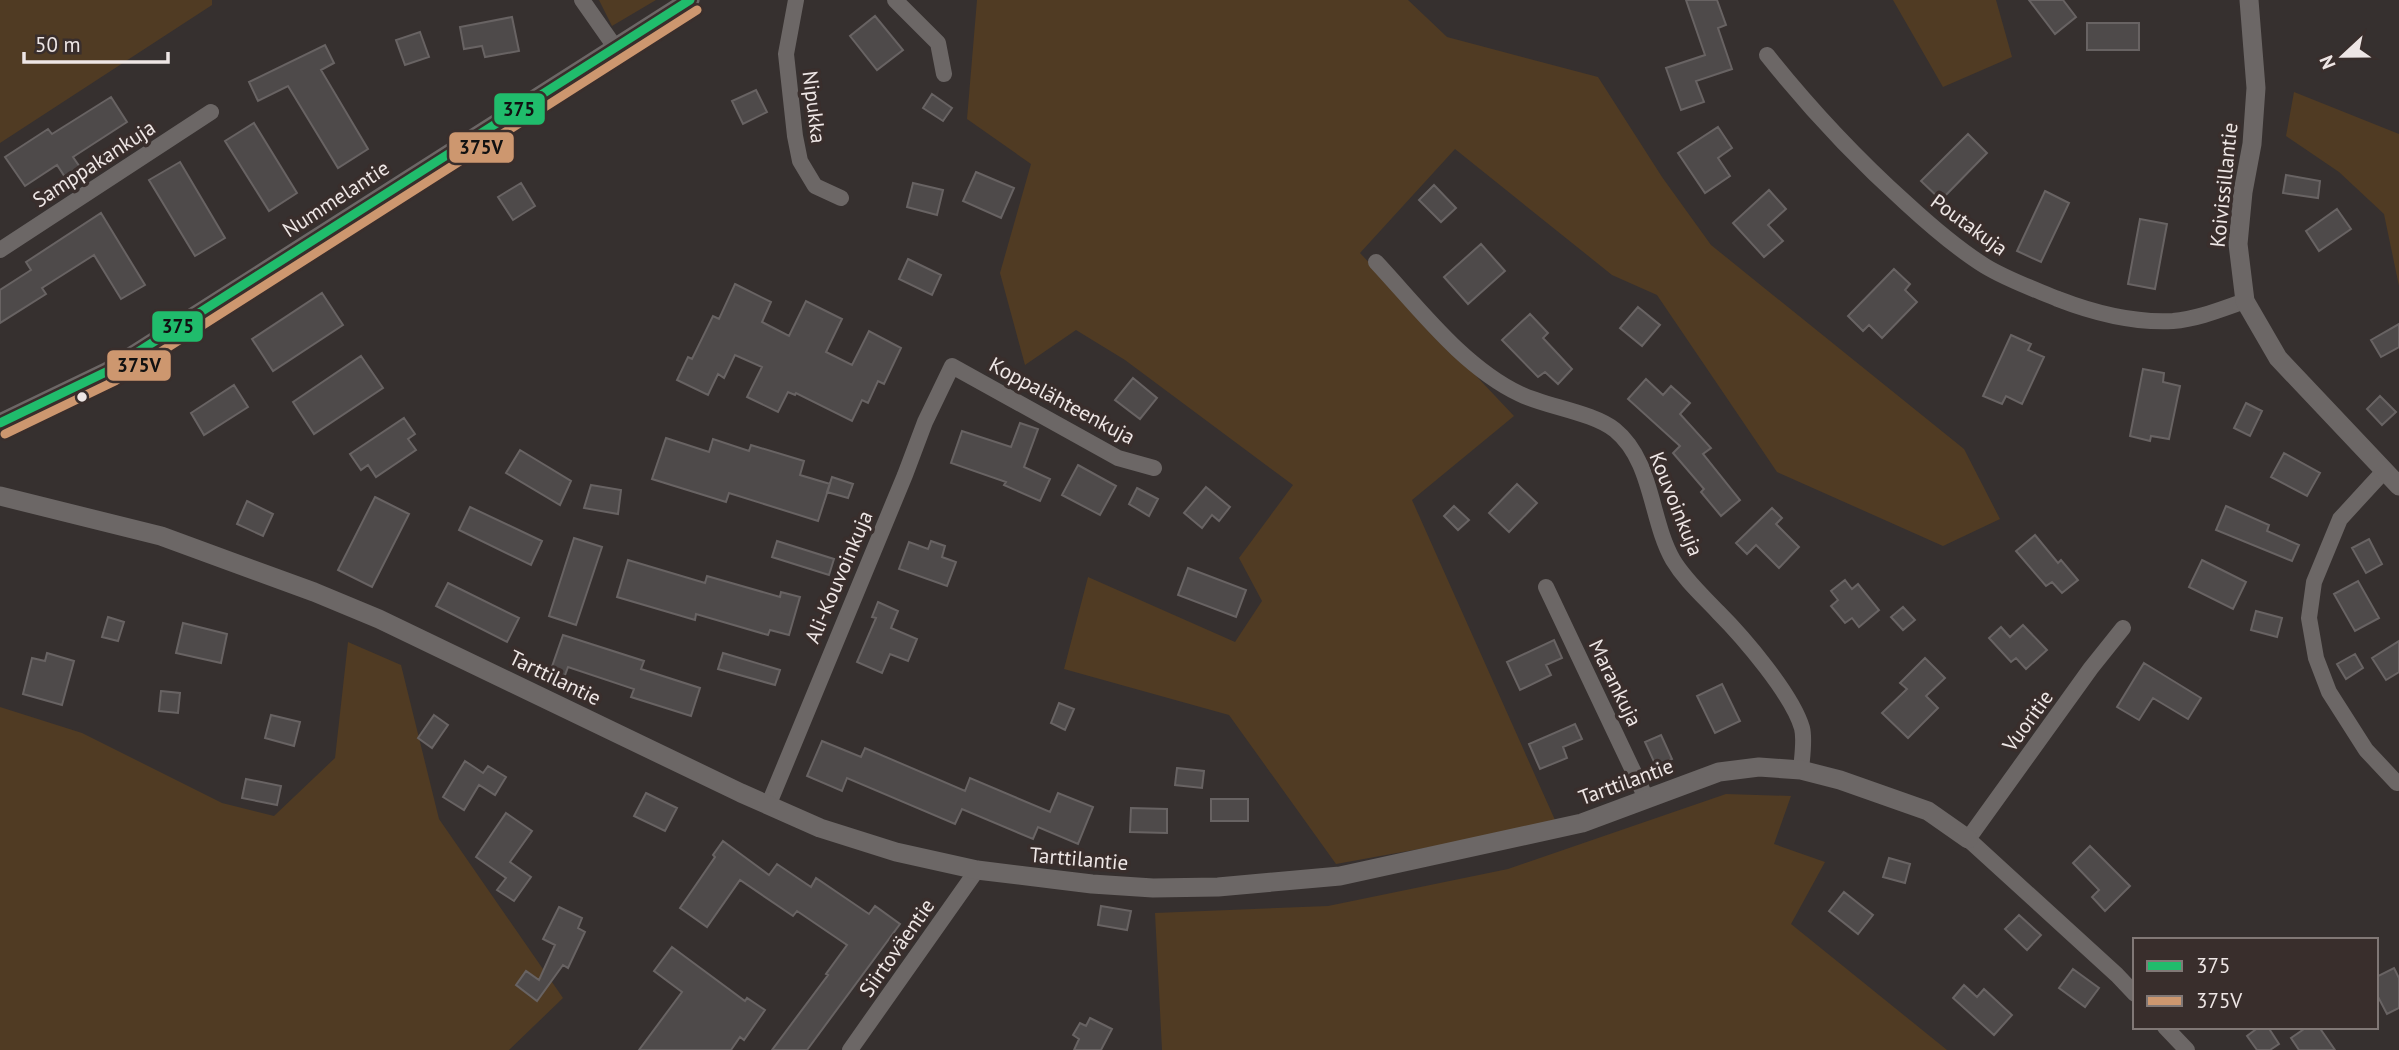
<svg xmlns="http://www.w3.org/2000/svg" width="2399" height="1050" viewBox="0 0 2399 1050" font-family="'PT Sans',sans-serif">
<rect width="100%" height="100%" fill="#36302f"/>
<path fill="#503b23" d="M0 0H212V5L0 143Z
M599 0H656L612 26Z
M977 0H1408L1447 37 1598 77 1662 177 1711 245 1964 449 2000 519 1943 546 1777 472 1657 295 1612 275 1455 149 1360 253 1514 416 1412 500 1555 820 1502 834 1336 864 1229 715 1064 669 1088 577 1235 642 1262 601 1239 558 1293 485 1125 360 1076 330 1025 365 1000 273 1031 164 967 119Z
M1893 0H1996L2012 57 1943 87Z
M2294 92 2399 134V286L2384 214 2339 172 2286 136Z
M348 642 401 665 439 819 563 998 509 1050H0V707L82 733 222 803 274 816 335 758Z
M1726 794 1791 796 1774 844 1825 862 1791 924 1947 1050H1162L1155 913 1328 906 1508 869Z"/>
<path fill="#4e4a4a" stroke="#686363" stroke-width="2" d="M1686 0H1717L1726 25 1718 28 1732 69 1696 81 1704 102 1681 110 1666 68 1705 55Z
M2029 0H2063L2076 17 2055 34Z
M875 16 903 50 877 70 850 36Z
M512 17 519 51 485 57 482 46 464 49 460 27Z
M2087 23H2139V50H2087Z
M420 32 429 57 405 65 396 40Z
M325 45 334 63 321 70 368 149 338 168 288 86 258 101 249 82Z
M756 90 767 112 743 124 732 101Z
M932 94 952 108 943 121 923 108Z
M111 97 127 122 73 157 84 173 69 183 57 165 25 186 5 157 48 129 52 134Z
M254 123 297 193 269 211 225 141Z
M1718 127 1732 148 1718 158 1730 176 1705 193 1678 153Z
M1968 134 1987 153 1941 200 1921 181Z
M180 162 225 238 195 256 149 180Z
M976 172 1014 188 1001 218 963 201Z
M2286 175 2320 181 2318 198 2283 193Z
M521 183 535 206 513 220 498 197Z
M913 183 943 190 937 215 907 207Z
M1434 185 1456 208 1441 222 1419 200Z
M1769 190 1786 209 1768 225 1783 241 1764 257 1733 223Z
M2045 191 2069 203 2041 262 2017 251Z
M2337 209 2351 229 2319 251 2306 231Z
M101 213 145 285 121 299 94 255 42 288 46 294 0 323V290L31 270 26 262Z
M2140 219 2167 224 2155 289 2128 284Z
M1481 244 1505 271 1468 304 1444 277Z
M908 259 941 275 932 295 899 279Z
M1894 269 1910 284 1905 290 1917 302 1882 338 1869 325 1863 331 1848 316Z
M735 284 771 302 762 322 789 336 806 301 842 319 826 352 852 365 869 331 901 348 884 384 878 381 868 403 862 400 852 421 796 393 795 395 788 392 778 412 747 397 762 367 735 355 724 378 718 374 708 395 677 380 688 357 692 359 713 316 719 319Z
M322 293 343 325 273 371 252 339Z
M1638 307 1660 325 1642 346 1620 328Z
M1530 314 1548 333 1543 338 1572 369 1558 384 1545 372 1538 377 1502 340Z
M2399 324V347L2381 357 2371 340Z
M2011 335 2031 344 2028 350 2044 357 2022 404 2006 396 2002 404 1983 396Z
M361 356 383 388 314 434 293 402Z
M2143 369 2164 373 2163 382 2180 386 2169 439 2151 436 2150 441 2130 436Z
M1133 378 1157 398 1140 419 1115 400Z
M1646 379 1663 395 1671 386 1690 403 1680 414 1711 448 1703 454 1740 500 1721 516 1701 492 1704 489 1673 453 1680 446 1628 399Z
M234 385 248 407 204 435 191 413Z
M2380 396 2396 412 2382 425 2367 409Z
M2246 403 2262 411 2250 436 2234 428Z
M404 418 415 434 408 439 416 450 376 477 368 465 361 470 350 454Z
M1020 423 1038 429 1024 467 1050 479 1040 501 1004 485 1006 482 951 463 962 431 1011 447Z
M666 438 709 452 713 439 749 451 751 445 804 461 800 475 830 484 818 521 729 493 726 502 652 479Z
M520 450 571 481 560 505 506 473Z
M2284 453 2320 473 2307 496 2271 477Z
M1078 465 1116 486 1100 515 1062 495Z
M832 477 853 484 848 498 827 492Z
M1517 484 1537 503 1509 532 1489 513Z
M591 485 621 490 618 514 584 508Z
M1206 487 1230 507 1219 521 1212 515 1202 528 1184 513Z
M1137 488 1158 499 1149 516 1129 504Z
M375 497 409 514 372 587 338 570Z
M247 501 273 514 263 536 237 524Z
M1454 506 1469 520 1458 530 1444 516Z
M2226 506 2269 525 2267 531 2299 545 2292 561 2216 530Z
M470 507 542 541 531 565 459 530Z
M1772 508 1782 518 1776 524 1799 547 1779 568 1756 545 1747 554 1736 543Z
M2035 535 2058 563 2061 560 2078 580 2062 593 2052 582 2046 586 2016 551Z
M574 538 602 547 576 625 549 616Z
M2369 539 2382 564 2366 573 2352 548Z
M777 541 834 559 829 575 772 557Z
M931 541 945 546 942 557 956 562 947 586 899 569 909 542 928 549Z
M628 560 705 583 707 576 780 597 781 592 800 597 789 635 770 630 768 635 696 614 695 620 617 597Z
M2202 560 2246 582 2233 609 2189 587Z
M1188 568 1246 590 1236 617 1178 595Z
M1845 580 1852 589 1858 584 1879 610 1859 627 1852 618 1845 623 1831 606 1838 600 1831 591Z
M2358 581 2379 618 2355 631 2334 594Z
M448 583 519 618 507 642 436 606Z
M878 602 898 611 891 628 917 639 908 661 890 654 882 673 857 662 876 618 872 617Z
M1903 607 1915 620 1903 630 1891 617Z
M2256 611 2282 618 2277 637 2251 630Z
M108 617 124 622 118 641 102 637Z
M183 623 227 634 221 663 176 653Z
M2023 625 2047 650 2026 669 2016 658 2011 662 1989 638 2001 627 2010 637Z
M563 635 644 661 641 669 700 688 691 716 631 697 634 689 568 667 561 686 547 681Z
M1554 640 1562 658 1546 665 1551 675 1520 690 1507 662Z
M2399 641V672L2386 680 2372 658Z
M47 653 74 661 62 705 23 694 32 658 45 661Z
M723 653 780 670 775 685 718 669Z
M2355 654 2363 668 2346 679 2337 664Z
M1925 658 1945 678 1926 696 1938 708 1908 738 1882 713 1907 689 1900 683Z
M2144 663 2201 698 2188 719 2153 698 2139 720 2117 707Z
M1722 684 1740 721 1715 733 1697 696Z
M161 691 180 693 178 713 159 711Z
M1059 703 1074 709 1065 730 1051 723Z
M271 715 300 722 294 746 265 738Z
M434 715 448 725 432 748 418 738Z
M1575 724 1582 739 1563 747 1567 758 1540 769 1529 744Z
M1661 735 1672 759 1656 766 1645 742Z
M822 741 861 757 865 748 965 791 970 778 1050 812 1058 793 1093 807 1078 844 1038 827 1033 839 962 809 955 824 847 778 842 791 807 776Z
M465 761 483 773 488 766 506 777 495 795 479 785 464 810 443 797Z
M1177 768 1204 771 1202 788 1175 785Z
M246 779 281 786 277 805 242 798Z
M646 793 677 808 665 831 634 816Z
M1211 799H1248V821H1211Z
M1131 808 1167 809V833L1130 832Z
M506 813 532 831 510 862 531 877 514 901 497 890 506 878 476 857Z
M723 841 769 875 777 864 811 887 816 878 869 914 875 906 900 924 807 1050H772L828 975 826 974 847 945 797 911 793 916 740 880 707 927 680 908 715 857 713 855Z
M2090 846 2130 886 2105 911 2092 897 2099 890 2073 863Z
M1889 858 1910 864 1905 883 1883 877Z
M1844 892 1873 915 1858 934 1829 911Z
M1101 906 1131 911 1127 930 1098 925Z
M559 907 582 918 578 928 585 932 568 968 563 965 537 1001 516 985 526 971 539 980 555 945 543 939Z
M2019 915 2041 935 2027 950 2005 929Z
M672 947 745 1001 747 998 765 1010 744 1040 740 1037 731 1050H639L682 992 654 971Z
M2394 968 2399 978V1008L2387 1014 2376 993V977Z
M2073 969 2099 988 2085 1007 2059 988Z
M1964 985 1977 997 1984 989 2012 1015 1994 1035 1953 998Z
M1090 1018 1112 1029 1101 1050H1074L1079 1039 1073 1035 1080 1023 1086 1026Z
M2259 1027H2268L2279 1044 2270 1050H2257L2247 1036Z
M2307 1027H2319L2335 1050H2299L2291 1038Z"/>
<g fill="none" stroke-linecap="round" stroke-linejoin="round">
<path stroke="#6c6766" stroke-width="16" d="M582 0 615 47
M796 0 786 54 795 136 800 161 815 186 841 198
M895 0 938 43 944 74
M1767 55C1810 109 1855 157 1906 203 1931 226 1956 248 1985 266 2008 280 2034 289 2058 299 2094 313 2135 323 2173 321 2198 319 2222 309 2245 301
M0 250 211 112
M1376 262C1419 308 1463 367 1520 394 1547 407 1592 412 1615 430 1653 461 1650 520 1673 560 1685 580 1702 595 1718 612 1743 637 1792 694 1802 728 1805 740 1802 757 1801 770
M2385 470 2340 519 2314 582 2309 618 2316 658 2329 692 2366 750 2397 783
M1546 587 1646 798
M2123 628 2091 668 1968 839 2117 975 2135 994
M768 806 905 475 925 422 952 366 1118 458 1154 468
M2165 1027 2187 1050
M850 1050 977 870"/>
<path stroke="#6c6766" stroke-width="19" d="M2249 0 2256 88 2252 144 2243 192 2238 244 2245 301 2278 358 2399 486
M0 423 108 371 690 0
M0 496 161 536 314 592 379 619 741 793 820 828 896 852 977 870 1092 884 1153 888 1218 887 1340 876 1582 823 1719 772 1759 767 1801 770 1840 780 1928 811 1968 839"/>
<g stroke="#392e2c" stroke-width="14">
<path id="bus-1" d="M0 423 108 371 690 0"/>
</g>
<g stroke="#392e2c" stroke-width="14">
<path id="bus-2" d="M5 434 115 381 697 10"/>
</g>
<use href="#bus-1" stroke="#20bc6c" stroke-width="9"/>
<use href="#bus-2" stroke="#cd976f" stroke-width="9"/>
</g>
<circle fill="#eee6e5" stroke="#392e2c" stroke-width="2.5" cx="82" cy="397" r="6"/>
<g text-anchor="middle" stroke-width="7" stroke-linejoin="round" paint-order="stroke">
<g font-size="21" fill="#eee6e5" stroke="#392e2c">
<text transform="translate(814 107) rotate(83)" y="7">Nipukka</text>
<text transform="translate(94 164) rotate(-33)" y="7">Samppakankuja</text>
<text transform="translate(2224 185) rotate(-84)" y="7">Koivissillantie</text>
<text transform="translate(336 199) rotate(-33)" y="7">Nummelantie</text>
<text transform="translate(1969 225) rotate(36)" y="7">Poutakuja</text>
<text transform="translate(1062 401) rotate(28)" y="7">Koppalähteenkuja</text>
<text transform="translate(1676 504) rotate(68)" y="7">Kouvoinkuja</text>
<text transform="translate(839 577) rotate(-67)" y="7">Ali-Kouvoinkuja</text>
<text transform="translate(555 678) rotate(26)" y="7">Tarttilantie</text>
<text transform="translate(1615 683) rotate(64)" y="7">Marankuja</text>
<text transform="translate(2028 721) rotate(-54)" y="7">Vuoritie</text>
<text transform="translate(1626 782) rotate(-20)" y="7">Tarttilantie</text>
<text transform="translate(1079 859) rotate(5)" y="7">Tarttilantie</text>
<text transform="translate(897 948) rotate(-55)" y="7">Siirtoväentie</text>
</g>
</g>
<g stroke="#392e2c" stroke-width="2.5">
<rect x="493" y="92" width="53" height="34" rx="7" fill="#20bc6c"/>
<rect x="448" y="131" width="67" height="33" rx="7" fill="#cd976f"/>
<rect x="151" y="310" width="53" height="33" rx="7" fill="#20bc6c"/>
<rect x="106" y="349" width="66" height="33" rx="7" fill="#cd976f"/>
</g>
<g font-size="19" text-anchor="middle" font-weight="bold" fill="#111">
<text x="519" y="116">375</text>
<text x="481" y="154">375V</text>
<text x="178" y="333">375</text>
<text x="139" y="372">375V</text>
</g>
<rect x="2133" y="938" width="245" height="91" fill="#392e2c" stroke="#817876" stroke-width="2"/>
<rect x="2147" y="961" width="35" height="10" fill="#20bc6c" stroke="#817876" stroke-width="2"/>
<text x="2196" y="973" font-size="21" fill="#eee6e5">375</text>
<rect x="2147" y="996" width="35" height="10" fill="#cd976f" stroke="#817876" stroke-width="2"/>
<text x="2196" y="1008" font-size="21" fill="#eee6e5">375V</text>
<g transform="translate(2343 56) rotate(248)" stroke="#392e2c" stroke-width="5" paint-order="stroke">
<path d="M0-5L12 26L0 18L-12 26Z" fill="#eee6e5"/>
<text y="-10" font-size="19" font-weight="bold" text-anchor="middle" fill="#eee6e5">N</text>
</g>
<path d="M24 52v10h144v-10" fill="none" stroke="#eee6e5" stroke-width="3.5"/>
<text x="35" y="52" font-size="21" fill="#eee6e5" stroke="#392e2c" stroke-width="5" paint-order="stroke">50 m</text>
</svg>
